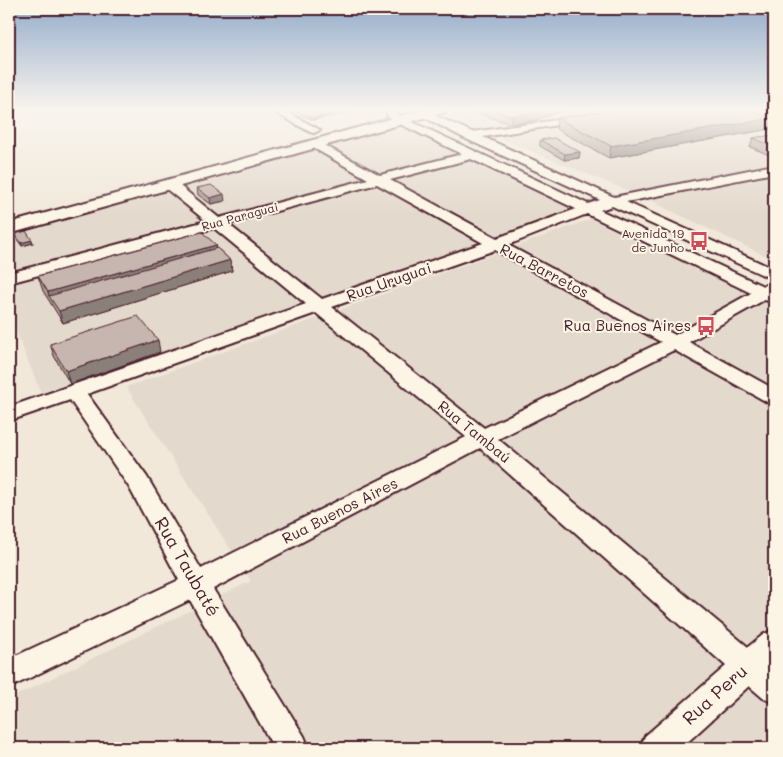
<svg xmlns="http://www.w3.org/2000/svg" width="783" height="757" viewBox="0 0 783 757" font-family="Mali,sans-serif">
<rect width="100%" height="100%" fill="#f1e8da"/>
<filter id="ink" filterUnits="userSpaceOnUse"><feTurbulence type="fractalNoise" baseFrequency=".02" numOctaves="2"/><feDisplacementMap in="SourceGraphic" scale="10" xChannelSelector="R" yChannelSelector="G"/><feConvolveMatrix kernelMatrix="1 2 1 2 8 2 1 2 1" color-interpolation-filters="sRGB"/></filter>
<g filter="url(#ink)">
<path fill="#e4d9cd" d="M454 109H774V260L665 208 653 201 439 113Z
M399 124 578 208 326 297 41 393 9 314V236Z
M591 219 774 305V748H9V699L251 581 126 387Z"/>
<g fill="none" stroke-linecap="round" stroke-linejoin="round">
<g stroke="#4a1f2b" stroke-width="4">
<path id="minor" d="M269 109H282L320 130 314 133 310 132Z
M387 109H397L396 113 404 118 588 204 600 200 464 138 418 114 423 111 427 112 472 132 586 116 587 118 582 121 483 137 614 197 774 165V173L626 202 774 269V280L612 206 600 210 763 286 774 282V302L764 300 689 342 774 389V403L767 402 674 350 498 439 748 647 764 634 774 630V662L770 665 774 669V703L763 698 749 686 681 748H640L645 736 726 666 480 448 213 589 304 736 309 748H274L190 600 9 688V659L179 580 129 487 70 400 9 421V407L306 304 214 228 9 283V273L206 221 164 187 163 184 164 181H174L219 218 368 179 310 146 308 144 310 142H318L380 175 462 154 396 122 387 116ZM471 159 576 209 497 238 390 180ZM377 184 483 243 322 299 228 224ZM587 214 751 293 675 335 508 245ZM495 250 661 342 484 428 332 307ZM316 313 466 437 201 569 147 477 87 394Z"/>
</g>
<g stroke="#4a1f2b" stroke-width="4">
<path id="major" d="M426 109H446L445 112 9 234V223Z"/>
</g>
<use href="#minor" fill="#fcf5e5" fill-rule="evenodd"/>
<use href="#major" fill="#fcf5e5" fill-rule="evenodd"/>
</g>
<path fill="#ab9d96" stroke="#4a1f2b" d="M289 109H348L349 112 313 120Z
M467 109H567L536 120 511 124 467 110Z
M557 118H773L770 129 609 158 556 129Z
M774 135V157L750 147 753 138Z
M540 140 580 152 579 158 564 160 540 146Z
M197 188 225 201 211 204 198 195Z
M15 234 32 240 33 243 22 246 16 238Z
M216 245 217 248 230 260 232 271 63 323 43 291 38 276Z
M50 344 160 352 70 384 54 356Z"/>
<path fill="#8b7f7a" stroke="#4a1f2b" d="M349 109V112L313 120V118Z
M546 109H567L536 120 511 124 512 116Z
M773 118 770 129 609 158 611 146Z
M580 152 579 158 564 160 565 154Z
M224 194 225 201 211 204 210 198Z
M32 240 33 243 22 246 21 243Z
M216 245 219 259 49 296 48 292Z
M230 260 232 271 63 323 59 311Z
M158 340 160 352 70 384 66 371Z"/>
<path fill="#c7b6af" stroke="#4a1f2b" d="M295 109H349L313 118Z
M490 109H546L537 112 512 116Z
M618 109H748L773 118 611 146 557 118Z
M774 135V147L753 138Z
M554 138 580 152 565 154 540 140Z
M211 185 224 194 210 198 197 188Z
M26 231 32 240 21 243 15 234Z
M202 232 216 245 48 292 38 276Z
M217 248 230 260 59 311 49 296Z
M138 316 158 340 66 371 50 344Z"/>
</g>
<linearGradient id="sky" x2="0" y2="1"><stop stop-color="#94acca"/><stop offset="0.51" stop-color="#f9f5ee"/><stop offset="1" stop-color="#f9f5ee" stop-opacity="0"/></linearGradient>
<rect width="783" height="215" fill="url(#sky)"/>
<defs>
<g id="bus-bare" transform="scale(1.5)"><path d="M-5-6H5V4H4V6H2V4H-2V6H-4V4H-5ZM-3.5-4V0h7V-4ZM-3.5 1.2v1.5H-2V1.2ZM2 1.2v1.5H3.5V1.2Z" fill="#d1495b" stroke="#fcf5e5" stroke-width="2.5" paint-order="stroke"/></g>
</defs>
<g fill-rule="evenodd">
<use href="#bus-bare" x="699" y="241"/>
<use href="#bus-bare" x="706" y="326"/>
</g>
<g text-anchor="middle" stroke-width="4" stroke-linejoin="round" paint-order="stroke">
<g font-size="12" fill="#4a1f2b" stroke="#fcf5e5">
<text transform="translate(240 217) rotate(-15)" y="4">Rua Paraguai</text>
</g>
<g font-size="12" fill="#4a1f2b" stroke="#fcf5e5" text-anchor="end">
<text x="684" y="238">Avenida 19<tspan x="684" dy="14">de Junho</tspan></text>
</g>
<g font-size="15" fill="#4a1f2b" stroke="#fcf5e5">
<text transform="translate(544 271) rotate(28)" y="5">Rua Barretos</text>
<text transform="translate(389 282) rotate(-19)" y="5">Rua Uruguai</text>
<text transform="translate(474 432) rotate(39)" y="5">Rua Tambaú</text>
<text transform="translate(340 511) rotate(-27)" y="5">Rua Buenos Aires</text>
</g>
<g font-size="15" fill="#4a1f2b" stroke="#fcf5e5" text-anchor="end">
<text x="691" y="331">Rua Buenos Aires</text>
</g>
<g font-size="18" fill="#4a1f2b" stroke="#fcf5e5">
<text transform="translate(187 567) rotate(60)" y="6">Rua Taubaté</text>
<text transform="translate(715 695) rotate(-42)" y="6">Rua Peru</text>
</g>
</g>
<rect width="783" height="757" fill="none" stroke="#fcf5e5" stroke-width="30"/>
<rect x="15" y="15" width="753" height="727" fill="none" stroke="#4a1f2b" stroke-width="2" filter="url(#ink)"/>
</svg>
